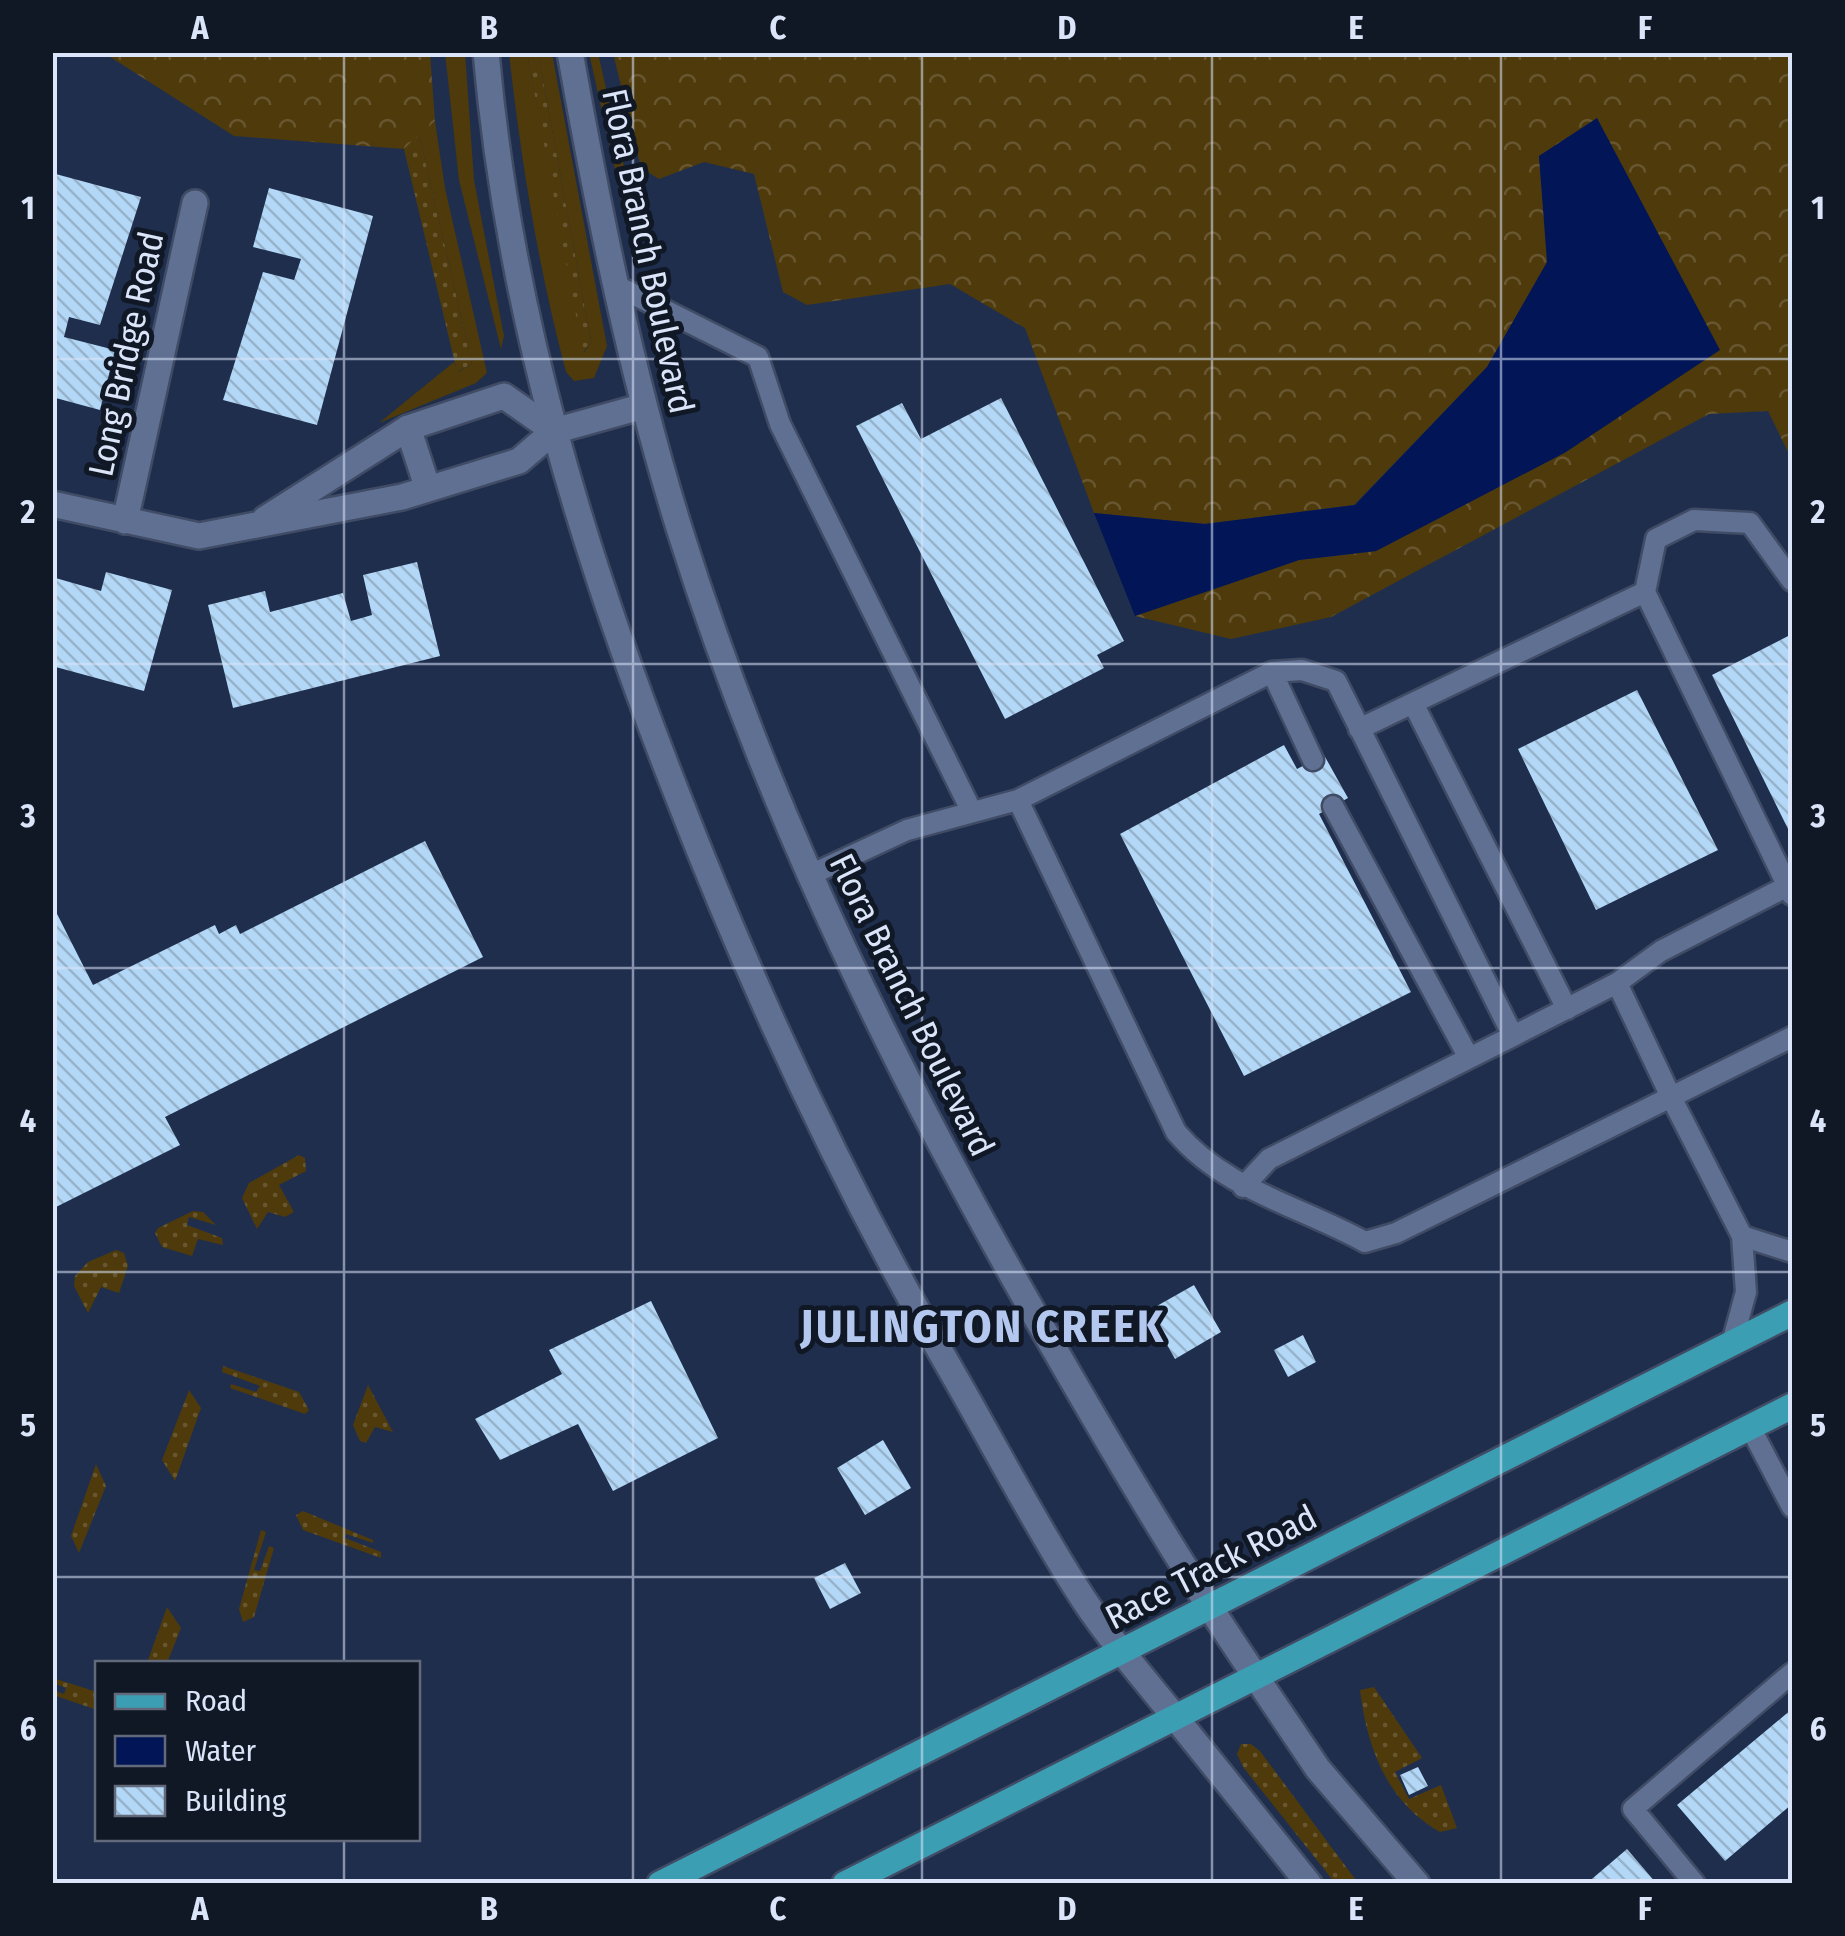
<svg xmlns="http://www.w3.org/2000/svg" width="1845" height="1936" viewBox="0 0 1845 1936" font-family="'Fira Sans Condensed',sans-serif">
<defs>
<pattern id="forest-crowns" width="20" height="18" patternUnits="userSpaceOnUse" patternTransform="scale(2.5)"><rect width="20" height="18" fill="#4e3a0b"/><path d="M2 6a3 3 0 1 1 6 0M12 15a3 3 0 1 1 6 0" fill="none" stroke="#67562f"/></pattern>
<pattern id="garden-dots" width="8" height="8" patternUnits="userSpaceOnUse" patternTransform="scale(2.5)"><rect width="8" height="8" fill="#4e3a0b"/><path d="M2 2h.1M6 6h.1" fill="none" stroke="#67562f" stroke-width="1.8" stroke-linecap="round"/></pattern>
<pattern id="building-back-hatch" width="6" height="6" patternUnits="userSpaceOnUse" patternTransform="scale(2.5)"><rect width="6" height="6" fill="#b3d8f7"/><path d="M-1 5l2 2M0 0l6 6M5-1l2 2" fill="none" stroke="#97b3cc"/></pattern>
</defs>
<rect width="100%" height="100%" fill="#1f2e4c"/>
<path fill="#4e3a0b" d="M445 53H465L474 180 504 336 501 349 459 180Z
M509 53H527L584 353 591 342 538 53H552L607 346 594 378 574 381 566 372C538 266 521 161 509 53Z
M589 53H598L646 263 632 245Z
M435 121 445 188 487 373 476 383 379 423 454 362 458 372 472 364 419 134Z"/>
<path fill="url(#forest-crowns)" d="M104 53H430L435 121 404 149 234 136Z
M613 53H1792V460L1768 411 1709 414 1331 617 1231 639 1135 616 1299 560 1376 551 1566 452 1598 118 1539 156 1548 262 1487 367 1354 505 1205 524 1094 513 1025 328 950 284 807 305 783 292 754 174 704 162 659 179 641 168Z"/>
<path fill="url(#garden-dots)" d="M527 53H538L591 342 583 353Z
M419 134 472 364 457 372 404 149Z
M299 1155 305 1158 306 1171 279 1185 294 1212 285 1217 268 1212 257 1229 242 1198 249 1183Z
M193 1211 203 1212 216 1225 189 1217 187 1225 222 1238 223 1245 198 1239 192 1256 162 1247 155 1233 158 1228Z
M116 1250 124 1253 128 1266 119 1293 101 1287 88 1313 74 1286 75 1276 88 1262Z
M223 1366 299 1392 309 1410 305 1414 230 1388 231 1384 256 1392 260 1386 222 1372Z
M368 1385 393 1432 375 1427 366 1443 360 1441 353 1425Z
M189 1390 201 1408 175 1481 162 1460Z
M96 1464 106 1486 79 1553 71 1536Z
M303 1511 373 1540V1543L346 1534 345 1538 381 1552V1558L303 1530 296 1515Z
M261 1530 266 1532 254 1570 260 1571 269 1546 274 1548 254 1617 243 1622 239 1609Z
M167 1607 181 1628 167 1663H147Z
M53 1678 97 1692V1710L53 1695V1690L64 1694 66 1688 53 1683Z
M1374 1687 1422 1758 1395 1772 1409 1799 1441 1785 1457 1828 1440 1832C1387 1802 1367 1748 1360 1690Z
M1241 1744H1251L1260 1751 1358 1883H1335L1243 1767 1237 1754Z"/>
<path fill="#021657" d="M1597 118 1720 350 1566 452 1376 551 1299 560 1135 616 1094 513 1205 524 1355 505 1487 367 1547 262 1539 156Z"/>
<path fill="url(#building-back-hatch)" d="M52 173 141 197 100 325 69 317 64 337 115 350 100 410 52 397Z
M269 188 373 216 317 425 223 400 263 272 294 280 301 259 253 247Z
M1001 398 1124 641 1097 655 1104 668 1005 719 856 426 902 403 921 439Z
M417 562 440 656 233 708 208 605 265 591 270 612 343 593 351 621 372 615 363 575Z
M106 572 172 590 144 691 52 666V577L101 591Z
M1792 634V837L1712 675Z
M1637 690 1718 850 1596 910 1518 749Z
M1284 745 1297 769 1324 755 1348 798 1319 814 1411 992 1244 1076 1120 834Z
M425 841 483 957 165 1117 180 1145 52 1209V904L93 985 215 925 219 934 236 925 240 934Z
M1194 1285 1221 1332 1175 1359 1148 1311Z
M651 1301 718 1438 613 1491 578 1424 500 1460 475 1419 562 1374 549 1350Z
M1303 1335 1316 1362 1288 1377 1274 1350Z
M883 1440 911 1488 865 1515 837 1468Z
M845 1563 861 1593 830 1609 814 1578Z
M1792 1709V1804L1725 1861 1677 1805Z
M1418 1767 1428 1786 1409 1795 1400 1775Z
M1627 1849 1657 1884H1586Z"/>
<g fill="none" stroke-linecap="round" stroke-linejoin="round">
<g stroke="#404b65" stroke-width="25">
<path id="service" d="M615 285 758 357 780 424 972 812
M1792 581 1750 523 1694 520 1656 539 1645 592 1792 895
M1272 672 1313 760
M1359 729 1413 703
M1018 800 1176 1132C1225 1190 1300 1206 1365 1242L1396 1233 1671 1097 1742 1236 1746 1292 1732 1343
M1333 806 1469 1058
M808 876 907 830 1018 800 1272 672 1302 670 1336 681 1513 1036 1617 983 1671 1097 1792 1037
M1617 983 1661 951 1788 886
M1567 1009 1413 703 1645 592
M1243 1187 1269 1159 1513 1036
M1742 1236 1792 1252
M1750 1427 1792 1507
M1695 1884 1633 1809 1792 1673"/>
</g>
<g stroke="#404b65" stroke-width="30">
<path id="minor" d="M408 428 428 489
M52 504 199 536 402 497 519 461 554 431 644 406
M265 519 408 428 504 396 554 431
M125 521 195 203
M1256 1677 1318 1769 1417 1884
M1175 1717 1309 1884"/>
</g>
<g stroke="#404b65" stroke-width="30">
<path id="tertiary" d="M486 52C509 312 582 552 677 794 755 995 844 1186 952 1372 993 1443 1031 1517 1075 1586 1104 1633 1141 1675 1175 1717
M570 52C599 214 631 374 680 531 770 819 904 1090 1055 1350 1119 1461 1184 1571 1256 1677"/>
</g>
<g stroke="#404b65" stroke-width="30">
<path id="primary" d="M660 1884 1792 1313
M845 1884 1792 1406"/>
</g>
<use href="#service" stroke="#5f7093" stroke-width="20"/>
<use href="#minor" stroke="#5f7093" stroke-width="25"/>
<use href="#tertiary" stroke="#5f7093" stroke-width="25"/>
<use href="#primary" stroke="#3c9eb3" stroke-width="25"/>
</g>
<path fill="none" stroke="#dbe5f9" stroke-width="2.5" stroke-opacity="0.55" d="M344 52V1664M633 52V1884M922 52V1884M1212 52V1884M1501 52V1884M52 359H1792M52 664H1792M52 968H1792M52 1272H1792M52 1577H1792M344 1838V1884"/>
<g text-anchor="middle" stroke-width="10" stroke-linejoin="round" paint-order="stroke">
<g font-size="35" fill="#dbe5f9" stroke="#101725">
<text transform="translate(648 251) rotate(78)" y="12">Flora Branch Boulevard</text>
<text transform="translate(126 354) rotate(-78)" y="12">Long Bridge Road</text>
<text transform="translate(912 1005) rotate(64)" y="12">Flora Branch Boulevard</text>
<text transform="translate(1211 1567) rotate(-27)" y="12">Race Track Road</text>
</g>
<g font-size="45" font-weight="bold" letter-spacing="2.5" fill="#b4c8ef" stroke="#101725">
<text x="983" y="1342">JULINGTON CREEK</text>
</g>
</g>
<rect width="1845" height="1936" fill="none" stroke="#101725" stroke-width="110"/>
<rect x="95" y="1661" width="325" height="180" fill="#101725" stroke="#61697a" stroke-width="2.5"/>
<rect x="115" y="1694" width="50" height="15" fill="#3c9eb3" stroke="#61697a" stroke-width="2.5"/>
<text x="185" y="1711" font-size="30" fill="#dbe5f9">Road</text>
<rect x="115" y="1736" width="50" height="30" fill="#021657" stroke="#61697a" stroke-width="2.5"/>
<text x="185" y="1761" font-size="30" fill="#dbe5f9">Water</text>
<rect x="115" y="1786" width="50" height="30" fill="url(#building-back-hatch)" stroke="#61697a" stroke-width="2.5"/>
<text x="185" y="1811" font-size="30" fill="#dbe5f9">Building</text>
<rect x="55" y="55" width="1735" height="1826" fill="none" stroke="#dbe5f9" stroke-width="4"/>
<g font-size="32" text-anchor="middle" font-weight="bold" fill="#dbe5f9">
<text x="200" y="39">A</text>
<text x="489" y="39">B</text>
<text x="778" y="39">C</text>
<text x="1067" y="39">D</text>
<text x="1356" y="39">E</text>
<text x="1645" y="39">F</text>
<text x="28" y="219">1</text>
<text x="1818" y="219">1</text>
<text x="28" y="523">2</text>
<text x="1818" y="523">2</text>
<text x="28" y="827">3</text>
<text x="1818" y="827">3</text>
<text x="28" y="1132">4</text>
<text x="1818" y="1132">4</text>
<text x="28" y="1436">5</text>
<text x="1818" y="1436">5</text>
<text x="28" y="1740">6</text>
<text x="1818" y="1740">6</text>
<text x="200" y="1920">A</text>
<text x="489" y="1920">B</text>
<text x="778" y="1920">C</text>
<text x="1067" y="1920">D</text>
<text x="1356" y="1920">E</text>
<text x="1645" y="1920">F</text>
</g>
</svg>
